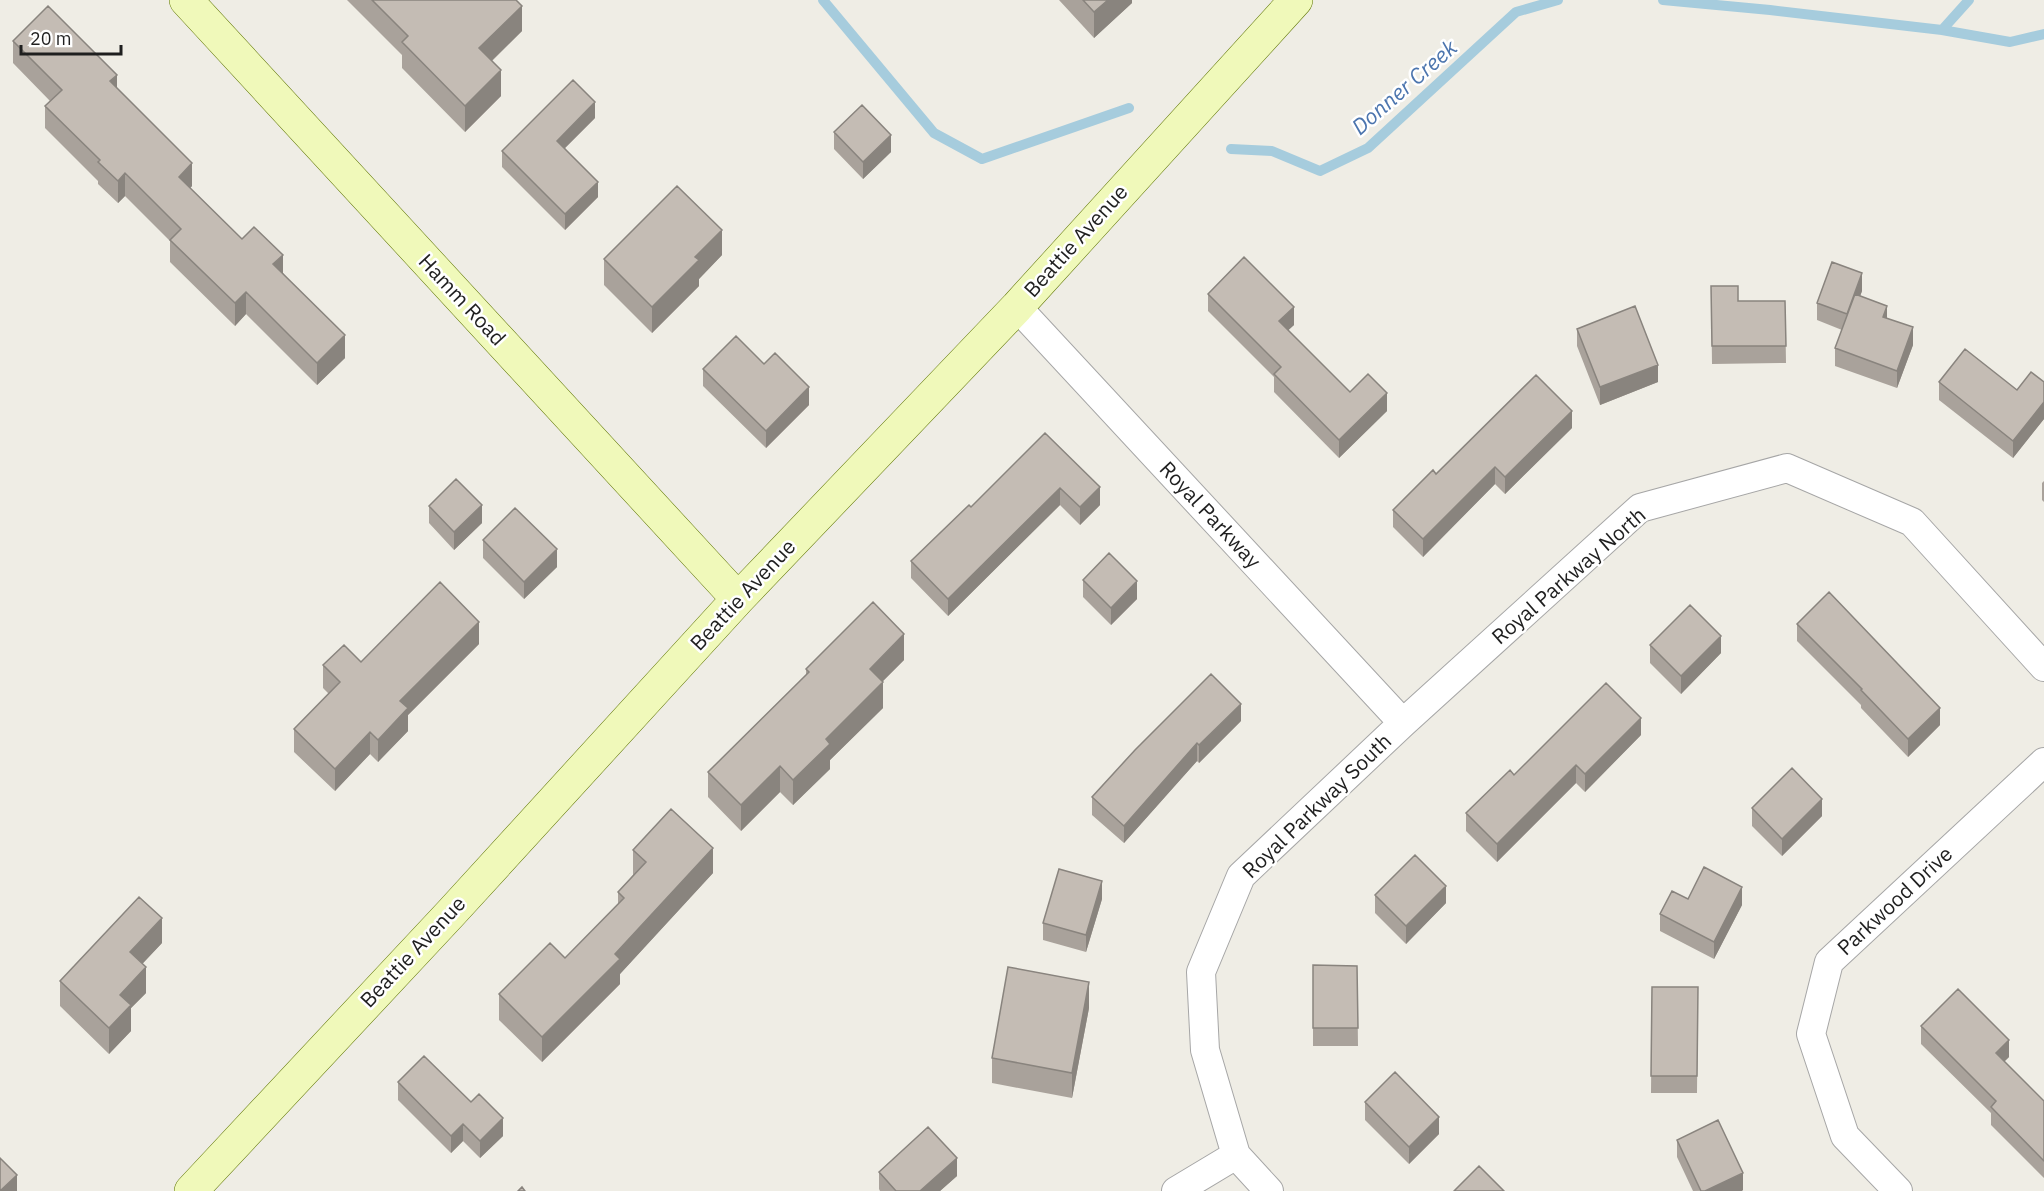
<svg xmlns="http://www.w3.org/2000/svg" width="2044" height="1191" viewBox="0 0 2044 1191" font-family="'IBM Plex Sans',sans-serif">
<rect width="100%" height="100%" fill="#efede5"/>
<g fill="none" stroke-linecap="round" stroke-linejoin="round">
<path stroke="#a6ccdd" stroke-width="10" d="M823 0 934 133 982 159 1129 108
M1663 0 1770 10 1942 30 1969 0
M1942 30 2010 42 2044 34
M1231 149 1272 151 1320 171 1368 148 1516 12 1558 0"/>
<g stroke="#a6a6a6" stroke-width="30">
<path id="street" d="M1017 307 1403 723
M1176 1191 1236 1155
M1269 1191 1236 1155 1205 1050 1201 972 1241 876 1403 723 1640 508 1787 468 1912 522 2044 667
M1898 1191 1845 1136 1811 1034 1829 962 2044 762"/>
</g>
<g stroke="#607606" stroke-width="34">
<path id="secondary" d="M186 0 738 599
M191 1191 451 913 738 599 1017 307 1296 0"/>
</g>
<use href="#street" stroke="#fff" stroke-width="28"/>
<use href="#secondary" stroke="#f0f9ba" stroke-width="33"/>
</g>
<path fill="#a9a29b" d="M347 0H516L522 31 492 61 501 96 465 132 402 68V55Z
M1059 0H1132V3L1094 38Z
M13 41 117 88 192 186 190 188 242 239 283 273 345 358 317 385 246 314 235 326 170 262V241L125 196 118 203 98 184V181L45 128V106L50 101 13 63Z
M595 118 565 148 598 197 565 230 502 167V151Z
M834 132 891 152 863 179 834 149Z
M722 255 699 279V286L652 333 604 285V259Z
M1711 286 1738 301H1785L1786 363 1712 364Z
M1862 291 1860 296 1887 318 1913 345 1897 388 1835 366V348L1842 330 1817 320V303Z
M1208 294 1294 325 1288 330 1350 392 1387 411 1339 458 1274 392V377L1208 311Z
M1577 329 1658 382 1600 405 1577 346Z
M764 364 809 405 766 448 703 386V369Z
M1939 382 2017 390 2044 382V419L2013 458 1939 400Z
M1572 428 1505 494 1495 484 1423 557 1393 527V510L1436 474Z
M1045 433 1100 505 1080 525 1060 505 948 616 911 578V561L971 507Z
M2044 481V502L2042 500V483Z
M429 506 482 523 454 550 429 523Z
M483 540 557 567 524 599 483 558Z
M1083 580 1137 599 1111 625 1083 597Z
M1797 624 1940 725 1908 757 1861 708V705L1797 641Z
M479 644 408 715V731L378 762 370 754 335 791 294 752V729L329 694 323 688V665L361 662Z
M1650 645 1721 653 1681 694 1650 663Z
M904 660 882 682 883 708 830 760V769L793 805 780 792 741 831 708 797V772L806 675V669Z
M1241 721 1199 763 1197 761 1124 843 1092 815V797Z
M1641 735 1585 792 1576 783 1497 862 1466 831V813L1514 775Z
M1752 808 1822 816 1782 856 1752 826Z
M633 850 713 873 620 974V984L542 1062 499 1020V994L565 958 618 905V892L633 875Z
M1375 895 1446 903 1406 944 1375 913Z
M1102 899 1086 952 1043 940V923Z
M1742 905 1714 959 1660 931V914Z
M162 943 142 964 146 993 131 1008V1031L109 1054 60 1006V981Z
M1313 965 1357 966 1358 1046H1313Z
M1652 987H1698L1697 1093H1651Z
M1089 1008 1072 1098 992 1083V1058Z
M1921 1026 2009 1057 2004 1061 2044 1101V1178L1991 1125V1113L1921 1044Z
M398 1082 503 1136 480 1158 463 1141 451 1153 398 1100Z
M1365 1102 1439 1134 1409 1164 1365 1120Z
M1677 1140 1743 1190 1693 1191 1677 1157Z
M879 1172 957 1176 940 1191H880L879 1189Z"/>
<path fill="#89847e" d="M1108 0H1132V3L1094 38V12Z
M522 6V31L479 73V48Z
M501 70V96L465 132V106Z
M117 75V97L110 81Z
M595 102V118L557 156V141Z
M891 135V152L863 179V162Z
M192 163V186L179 200V177Z
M125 173V196L118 203V181Z
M598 182V197L565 230V214Z
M722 230V255L699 279V286L652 333V307L695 257Z
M283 255V277L273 264Z
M1862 273V291L1847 331V314Z
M246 292V314L235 326V303Z
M1887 306V324L1883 317Z
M1294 307V325L1279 339V321Z
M1913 327V345L1897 388V371Z
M345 335V358L317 385V363Z
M1658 365V382L1600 405V387Z
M809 387V405L766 448V431Z
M1387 393V411L1339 458V440Z
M2044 402V419L2013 458V441Z
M1572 411V428L1505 494V477Z
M1495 467V484L1423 557V539Z
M1100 487V505L1080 525V507Z
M1060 488V505L948 616V599Z
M482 505V523L454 550V532Z
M557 549V567L524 599V582Z
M1137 581V599L1111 625V608Z
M479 622V644L408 715V731L378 762V740L400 701Z
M904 634V660L870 694V669Z
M1721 636V653L1681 694V676Z
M883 682V708L830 760V769L793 805V780L826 739Z
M1241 704V721L1199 763V745Z
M1940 708V725L1908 757V739Z
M1641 718V735L1585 792V774Z
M370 732V754L335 791V769Z
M1197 743V761L1124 843V826Z
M1576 765V783L1497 862V844Z
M780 766V792L741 831V805Z
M1822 799V816L1782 856V839Z
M713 848V873L620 974V984L542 1062V1037L615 954Z
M1102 881V899L1086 952V935Z
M1446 886V903L1406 944V926Z
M1742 887V905L1714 959V942Z
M162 918V943L130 977V952Z
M146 967V993L131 1008V1031L109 1054V1028L120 995Z
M1089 982V1008L1072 1098V1073Z
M2009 1040V1057L1996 1070V1053Z
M1439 1117V1134L1409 1164V1147Z
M503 1118V1136L480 1158V1141Z
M463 1124V1141L451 1153V1136Z
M957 1158V1176L940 1191H920Z
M1743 1173V1190L1742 1191H1705Z
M17 1175V1191H0Z"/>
<path fill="#c4bcb4" stroke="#89847e" stroke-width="1.5" d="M372 0H516L522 6 479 48 501 70 465 106 402 42 408 36Z
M1083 0H1108L1094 12Z
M48 6 117 75 110 81 192 163 179 177 242 239 254 227 283 255 273 264 345 335 317 363 246 292 235 303 170 240 181 229 125 173 118 181 98 162 100 160 45 106 62 90 13 41Z
M573 80 595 102 557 141 598 182 565 214 502 151Z
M862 105 891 135 863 162 834 132Z
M677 186 722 230 695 257 699 260 652 307 604 259Z
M1244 257 1294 307 1279 321 1350 392 1368 374 1387 393 1339 440 1274 374 1281 367 1208 294Z
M1832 262 1862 273 1847 314 1817 303Z
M1711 286H1738V301H1785L1786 346H1712Z
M1855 294 1887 306 1883 317 1913 327 1897 371 1835 348Z
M1635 306 1658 365 1600 387 1577 329Z
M736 336 764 364 775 353 809 387 766 431 703 369Z
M1965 349 2017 390 2031 372 2044 382V402L2013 441 1939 382Z
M1536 375 1572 411 1505 477 1495 467 1423 539 1393 510 1433 470 1436 474Z
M1045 433 1100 487 1080 507 1060 488 948 599 911 561 969 505 971 507Z
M456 479 482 505 454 532 429 506Z
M515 508 557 549 524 582 483 540Z
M1109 553 1137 581 1111 608 1083 580Z
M440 582 479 622 400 701 408 708 378 740 370 732 335 769 294 729 340 682 323 665 344 645 361 662Z
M1829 592 1940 708 1908 739 1861 690 1862 689 1797 624Z
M873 602 904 634 870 669 883 682 826 739 830 744 793 780 780 766 741 805 708 772 809 672 806 669Z
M1690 605 1721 636 1681 676 1650 645Z
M1211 674 1241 704 1199 745 1197 743 1124 826 1092 797 1135 750Z
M1606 683 1641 718 1585 774 1576 765 1497 844 1466 813 1510 770 1514 775Z
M1792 768 1822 799 1782 839 1752 808Z
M671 809 713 848 615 954 620 959 542 1037 499 994 550 943 565 958 624 898 618 892 646 862 633 850Z
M1415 855 1446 886 1406 926 1375 895Z
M1704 867 1742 887 1714 942 1660 914 1672 891 1688 899Z
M1059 869 1102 881 1086 935 1043 923Z
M139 897 162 918 130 952 146 967 120 995 131 1005 109 1028 60 981Z
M1313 965 1357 966 1358 1028H1313Z
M1008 967 1089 982 1072 1073 992 1058Z
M1652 987H1698L1697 1076H1651Z
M1958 989 2009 1040 1996 1053 2044 1101V1161L1991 1107 1996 1101 1921 1026Z
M424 1056 471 1102 479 1094 503 1118 480 1141 463 1124 451 1136 398 1082Z
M1395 1072 1439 1117 1409 1147 1365 1102Z
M1718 1120 1743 1173 1705 1191H1701L1677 1140Z
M928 1127 957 1158 920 1191H896L879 1172Z
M0 1158 17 1175 0 1191Z
M1479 1166 1504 1191H1454Z
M522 1187 525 1191H518Z"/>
<g text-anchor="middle" stroke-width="5" stroke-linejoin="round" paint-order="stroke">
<g font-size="21" fill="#1f1f1f" stroke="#fff">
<text transform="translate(1076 241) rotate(-48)" y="7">Beattie Avenue</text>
<text transform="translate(462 300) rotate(47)" y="7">Hamm Road</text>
<text transform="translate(1210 515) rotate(47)" y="7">Royal Parkway</text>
<text transform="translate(1569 576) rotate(-41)" y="7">Royal Parkway North</text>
<text transform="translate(743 595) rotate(-47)" y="7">Beattie Avenue</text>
<text transform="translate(1317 806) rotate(-44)" y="7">Royal Parkway South</text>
<text transform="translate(1895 901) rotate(-43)" y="7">Parkwood Drive</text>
<text transform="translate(413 952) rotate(-47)" y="7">Beattie Avenue</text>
</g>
<g font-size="22" font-style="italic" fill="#4c75ae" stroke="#fff">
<text transform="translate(1404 87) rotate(-41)" y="8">Donner Creek</text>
</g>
</g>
<path d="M21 45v9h100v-9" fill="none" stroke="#1f1f1f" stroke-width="3"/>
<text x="30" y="45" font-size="18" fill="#1f1f1f" stroke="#ffffff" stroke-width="4.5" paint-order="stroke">20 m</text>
</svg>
